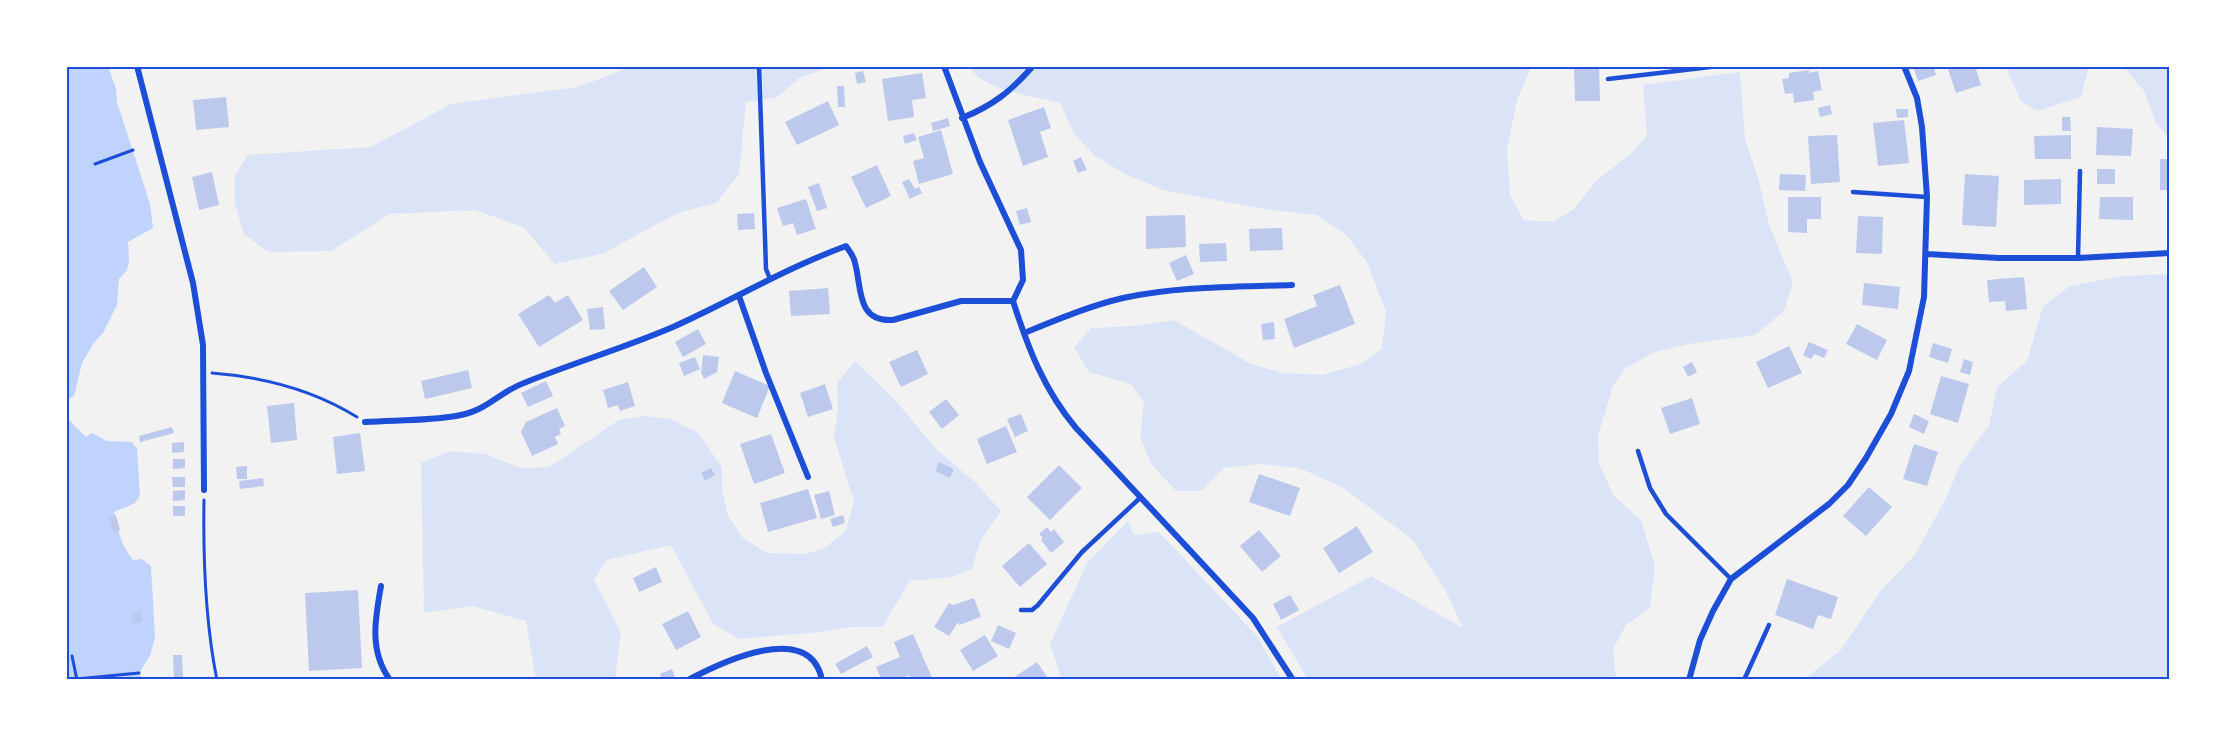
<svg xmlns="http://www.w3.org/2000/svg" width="2236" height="746" viewBox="0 0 2236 746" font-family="'Nunito Sans',sans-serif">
<rect width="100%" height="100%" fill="#f2f2f2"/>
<path fill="#dbe4f7" d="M633 66H832L799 78 778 97 746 102 739 174 716 203 678 213 602 254 555 264 523 227 475 210 390 214 331 251 268 252 244 234 235 205V175L248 155 371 147 451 104 578 87Z
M969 66H1532L1517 100 1507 150 1510 195 1524 220 1552 222 1573 210 1596 181 1630 154 1647 136 1643 85 1740 72 1745 139 1759 181 1769 225 1793 282 1784 311 1755 335 1689 344 1654 352 1626 368 1613 386 1598 436 1599 463 1613 495 1641 520 1655 566 1650 608 1626 625 1613 649 1616 678 1618 680H1308L1277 627 1371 576 1463 628 1446 592 1413 540 1342 487 1299 468 1260 464 1224 468 1201 491H1176L1151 464 1140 436 1144 403 1131 384 1089 372 1074 347 1091 328 1135 326 1174 320 1251 364 1283 373 1322 375 1361 364 1382 349 1386 312 1367 262 1347 236 1317 215 1270 210 1163 190 1127 175 1095 156 1074 134 1060 103C1034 96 982 91 969 66Z
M2005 66H2089L2081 97 2037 111 2021 101Z
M2123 66H2170V139L2156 123 2144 91Z
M2170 274V680H1803L1840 651 1882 589 1915 555 1946 498 1960 465 1989 425 1997 387 2027 361 2043 306 2070 286 2123 276Z
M855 361 895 400 937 450 975 482 1001 511 980 541 972 569 952 577 910 581 882 627H852L820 632 739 639 713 624 671 545 607 560 594 580 621 633 615 680H536L526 621 472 606 424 613 421 462 452 451 485 454 521 468 549 467 619 420 646 416 670 419 698 433 722 467V488L728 516 743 538 767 553 805 554 824 548 845 532 854 502 834 437 838 408 837 383Z
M1128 521 1134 535 1159 532 1257 636 1282 680H1062L1050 644 1087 563Z"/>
<path fill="#bfd3fe" d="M66 66H108L116 89 117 102 150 204 153 228 128 242 129 261 127 270 119 279 117 305 103 333 93 344 82 363 74 396 66 400Z
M66 417 86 437 92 433 107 441 132 442 137 449 140 495 135 503 114 512C118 529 121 546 133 560L141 559 151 566 155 637 150 656 139 673 144 680H66Z"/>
<path fill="#bdc9ec" d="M1574 66H1599L1600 101H1575Z
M1913 66H1933L1936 75 1918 81Z
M1947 66H1975L1981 85 1956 93Z
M1809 70V73L1818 71 1822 90 1813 92 1814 100 1794 103 1793 93 1785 94 1782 79 1789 78V73Z
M863 71 866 82 857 84 855 73Z
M922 73 926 98 912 100 914 117 888 121 882 79Z
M837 86H844L845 107H838Z
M226 97 229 127 196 130 193 100Z
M828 101 839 125 797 145 785 122Z
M1830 105 1832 114 1820 117 1818 108Z
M1044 107 1051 128 1040 132 1048 157 1023 166 1008 120Z
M1896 109H1908V117L1897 118Z
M2062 117H2070L2071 131H2062Z
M948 118 950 126 933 131 931 123Z
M1904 120 1909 163 1878 166 1873 123Z
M2097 127 2133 129 2131 156 2096 155Z
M941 130 953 174 919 184 913 161 924 158 918 137Z
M914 133 917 140 905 144 903 136Z
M1837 135 1840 182 1811 184 1808 136Z
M2071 135V159H2035L2034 136Z
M1081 157 1087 170 1078 173 1073 161Z
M2160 159H2170V190H2160Z
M877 165 891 196 866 208 851 177Z
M2097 169H2115V184H2097Z
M212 172 219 205 199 210 192 177Z
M1780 174 1806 175 1805 191 1779 190Z
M1965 174 1999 176 1996 227 1962 225Z
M909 179 915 189 919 187 922 193 910 199 902 182Z
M2061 179V204L2024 205V180Z
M819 183 827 208 817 211 808 187Z
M1788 197H1821V219H1807V233L1788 232Z
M2100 197H2133V220L2099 219Z
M806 199 816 229 797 235 793 223 783 226 777 208Z
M1027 208 1031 222 1020 225 1016 211Z
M754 213 755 229 738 230 737 214Z
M1185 215 1186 247 1146 249V216Z
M1858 216 1883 217 1882 254 1856 253Z
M1282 228 1283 250 1250 251 1249 229Z
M1226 243 1227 261 1200 262 1199 244Z
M1186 255 1194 274 1177 281 1169 263Z
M644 267 657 287 623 310 609 291Z
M2024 277 2027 309 2006 311 2005 301 1989 302 1987 280Z
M1864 283 1900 287 1898 309 1862 305Z
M1340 285 1355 324 1294 348 1284 319 1317 306 1313 295Z
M828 288 830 314 791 316 789 291Z
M549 295 555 303 568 295 583 320 539 347 518 314Z
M603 307 605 329 590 330 587 309Z
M1274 322 1275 339 1263 340 1261 324Z
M1857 324 1887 340 1877 360 1846 344Z
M698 329 706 344 683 357 675 342Z
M1809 342 1828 350 1824 358 1814 354 1811 359 1803 355Z
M1933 343 1952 349 1948 363 1929 357Z
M1789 346 1802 373 1768 388 1756 362Z
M917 350 928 374 901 387 889 362Z
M703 355 719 357 717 372 704 379 701 372Z
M695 357 700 369 684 376 679 363Z
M1964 359 1973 362 1970 375 1960 372Z
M1692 362 1697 372 1688 377 1683 367Z
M468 370 472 388 425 399 421 381Z
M735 371 770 386 757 418 722 403Z
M1941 376 1969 384 1958 423 1930 414Z
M546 381 553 396 528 407 521 393Z
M628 382 635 406 620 411 618 405 608 408 603 390Z
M825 384 833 409 808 417 800 393Z
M1692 398 1700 424 1670 434 1661 408Z
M946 399 959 415 942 429 929 412Z
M294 403 297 440 271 443 267 406Z
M557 408 565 426 559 429 561 434 555 437 558 444 532 456 521 432 526 422Z
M1021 414 1028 431 1015 437 1007 419Z
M1914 414 1929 421 1924 434 1909 427Z
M1006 426 1017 452 987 464 977 439Z
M172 427 174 433 140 442 139 436Z
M360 433 365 471 337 474 333 437Z
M771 434 785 473 754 484 740 444Z
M184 442V452L172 453V443Z
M1914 444 1938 452 1927 486 1903 479Z
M173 459H185V468L173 469Z
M939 462 954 469 950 478 935 471Z
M1059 465 1082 488 1050 520 1027 497Z
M247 466V479H237L236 467Z
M711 468 715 475 705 481 701 473Z
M1259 474 1300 488 1290 516 1249 502Z
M172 477H185V487H173Z
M263 478 264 486 240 489 239 481Z
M1869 487 1892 507 1866 536 1843 516Z
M808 489 817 518 768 532 760 503Z
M185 490V500L173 501V491Z
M829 491 835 515 821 519 814 495Z
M173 506H185V516H173Z
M116 515 120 530 113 532 109 517Z
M843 515 845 523 833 527 830 519Z
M1357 526 1373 552 1339 573 1323 548Z
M1047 527 1051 532 1054 529 1064 542 1051 553 1041 540 1043 538 1039 534Z
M1259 530 1281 556 1262 572 1240 546Z
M1029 543 1047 564 1020 587 1002 566Z
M656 567 662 582 639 592 633 578Z
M1787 579 1838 597 1831 619 1818 615 1813 629 1775 615Z
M358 590 362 668 309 671 305 593Z
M1290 595 1299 610 1281 620 1273 604Z
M974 598 981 617 959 625 958 622 949 636 934 627 949 603 953 605Z
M141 611 142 622 133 623 132 612Z
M688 611 701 637 676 650 662 624Z
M998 625 1016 633 1009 649 991 641Z
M913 634 933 680H911L909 675 897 680H882L876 667 900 657 894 642Z
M985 635 998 656 973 671 960 650Z
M867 646 873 657 841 674 835 664Z
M173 655H182L183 680H174Z
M1037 662 1049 680H1010Z
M672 669 675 677 662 680 660 674Z"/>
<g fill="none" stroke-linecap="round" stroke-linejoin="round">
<path stroke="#1d4ed8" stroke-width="3" d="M95 164 133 150
M212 373C264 377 312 389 357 417
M204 500C203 560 205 621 217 680
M72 656 77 680
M76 679 139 673"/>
<path stroke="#1d4ed8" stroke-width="4.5" d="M759 66 765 238 766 269 770 279
M1608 79 1719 66
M1853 192 1927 197
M2078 258 2080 171
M1638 451 1650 488 1666 514 1731 579
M1021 610H1032L1038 605 1082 552 1141 497
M1744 680 1769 625"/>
<path stroke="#1d4ed8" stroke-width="6" d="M137 66 193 283 203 345 204 490
M944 66 980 162 1021 250 1023 280 1013 301C1028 348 1044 390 1076 428L1253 618 1293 680
M962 118C994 105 1011 91 1033 66
M1926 254 1999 258H2078L2170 253
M739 296 766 373 808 477
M1024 333C1056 320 1089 306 1123 298 1178 286 1236 287 1292 285
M365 422C394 420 426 421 456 416 488 411 497 393 524 383 573 363 624 348 673 327 731 301 786 268 846 246 849 251 854 256 855 263 862 288 856 322 893 320L961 301H1013
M381 586C375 619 369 651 390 680
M688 680C720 663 810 619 822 680
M1689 680 1700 640 1713 611 1731 579 1829 504 1848 485 1866 458 1891 414 1909 371 1924 297 1927 197 1922 127 1917 98 1904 66"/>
</g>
<rect width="2236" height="746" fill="none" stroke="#ffffff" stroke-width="135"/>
<rect x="68" y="68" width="2100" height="610" fill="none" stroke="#1d4ed8" stroke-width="2"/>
</svg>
